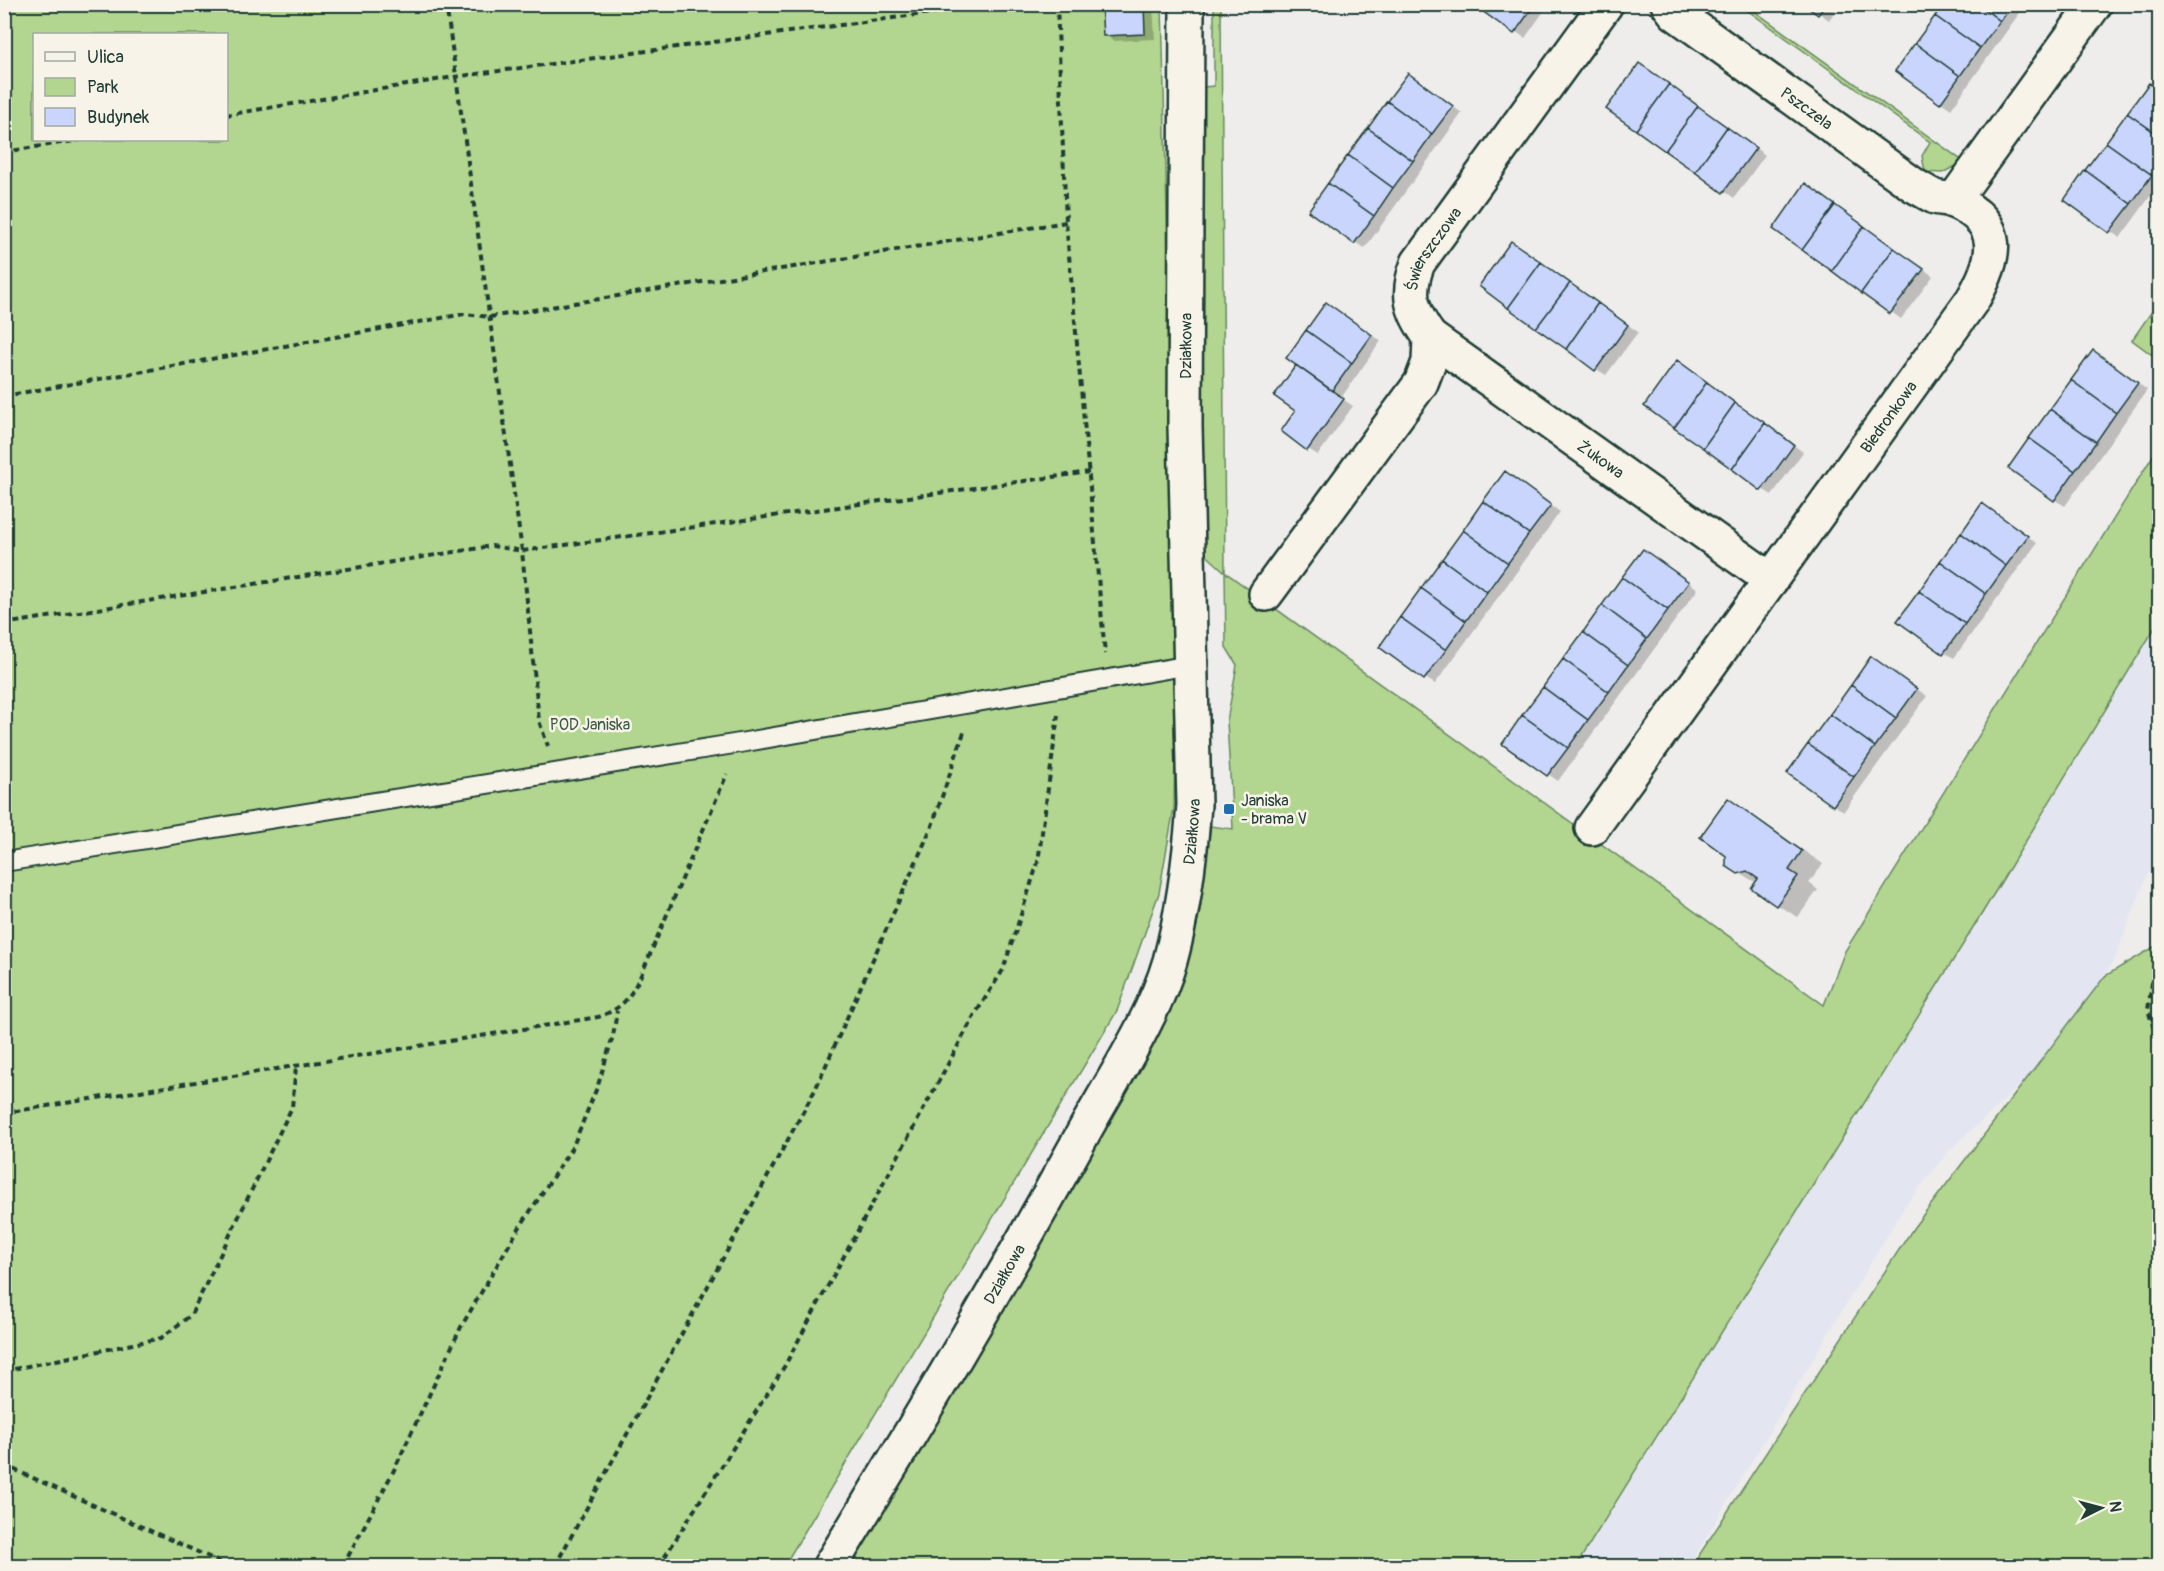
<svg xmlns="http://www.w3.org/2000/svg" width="2164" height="1571" viewBox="0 0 2164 1571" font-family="Pangolin,sans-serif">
<rect width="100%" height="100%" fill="#eeedec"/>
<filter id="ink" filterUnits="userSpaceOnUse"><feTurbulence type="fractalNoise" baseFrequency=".0167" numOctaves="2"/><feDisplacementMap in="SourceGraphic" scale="12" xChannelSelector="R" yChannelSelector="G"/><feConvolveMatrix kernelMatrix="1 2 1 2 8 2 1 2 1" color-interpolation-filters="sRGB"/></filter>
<g filter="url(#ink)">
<path fill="#e3e6f1" d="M2159 446V856L2147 876 2115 959 2048 1060 1948 1152 1905 1206 1689 1566H1535L1683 1373 1845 951Z"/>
<path fill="#b2d58f" stroke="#688962" stroke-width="1.5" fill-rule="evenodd" d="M5 5H1162L1177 639 1174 808 1159 893 1117 1011 784 1566H5ZM34 34H226V140H34Z
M1214 5H1221L1225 572 1824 1005 1845 951 2159 446V621L1975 925 1576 1566H846L1010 1297 1158 1033 1200 911 1210 826 1233 829 1227 721 1237 665 1226 647 1225 572 1203 552 1196 178 1204 87 1214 86Z
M1740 5H1746L1964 162 1942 173 1925 172 1922 156 1930 142Z
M2159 301 2160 360H2159L2132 340Z
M2159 944V1566H1692L1914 1227 2105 976Z"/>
<path fill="#0003" d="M1102 4H1153L1155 39 1114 41 1104 35Z
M1476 4H1549L1525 38Z
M1709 4H1725L1720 11Z
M1806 4H1840L1829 20Z
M1945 4H2026L1951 109 1897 71Z
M1650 71 1765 155 1734 198 1608 108Z
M1418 81 1462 113 1365 248 1354 242Z
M2160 91V183L2120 238 2066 200Z
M1816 191 1933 276 1901 319 1775 228Z
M1512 242 1638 332 1606 375 1596 369Z
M1337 310 1381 341 1341 398 1353 406 1318 455 1308 449 1297 411Z
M2103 358 2147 390 2065 506 2055 500Z
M1688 368 1803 452 1772 495 1762 489Z
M1515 479 1560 512 1435 684 1425 678Z
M1993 511 2037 543 1954 658 1944 652Z
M1653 557 1698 589 1558 781 1504 743Z
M1872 658 1927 696 1844 811 1833 805Z
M1729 800 1823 864 1809 883 1818 890 1798 917 1777 905 1757 883 1739 873Z"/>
<path fill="#c9d5fc" stroke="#1f3d34" stroke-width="1.5" d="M1101 4H1144L1145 34 1103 36Z
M1474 4H1491L1485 13Z
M1491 4H1535L1514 34 1485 13Z
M1803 4H1826L1818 15Z
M1943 4H1978L2000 21 1980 48 1935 16Z
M1978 4H2012L2000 21Z
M1935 16 1980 48 1960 76 1915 43Z
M1915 43 1960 76 1940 104 1895 71Z
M1639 63 1669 84 1636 130 1606 109Z
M1408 73 1453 106 1432 134 1387 101Z
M2149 83 2160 90V136L2127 113Z
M1669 84 1698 106 1665 151 1636 130Z
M1387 101 1432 134 1413 161 1368 128Z
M1698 106 1727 127 1695 172 1665 151Z
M2127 113 2160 136V164L2152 175 2106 142Z
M1727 127 1756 148 1723 193 1695 172Z
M1368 128 1413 161 1393 188 1348 155Z
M2106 142 2152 175 2131 204 2085 170Z
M1348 155 1393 188 1374 216 1328 183Z
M2085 170 2131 204 2109 233 2064 200Z
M1328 183 1374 216 1354 244 1308 211Z
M1805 183 1835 205 1802 250 1773 229Z
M1835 205 1864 226 1832 271 1802 250Z
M1864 226 1894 248 1861 293 1832 271Z
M1511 241 1541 262 1508 308 1479 286Z
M1894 248 1924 269 1890 314 1861 293Z
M1541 262 1570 283 1536 328 1508 308Z
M1570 283 1598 303 1566 349 1536 328Z
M1326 302 1372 335 1352 363 1306 330Z
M1598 303 1628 325 1595 371 1566 349Z
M1306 330 1352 363 1332 391 1286 358Z
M2093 350 2138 383 2116 413 2071 380Z
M1677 360 1707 382 1674 428 1644 406Z
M1296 365 1344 399 1307 451 1281 431 1295 411 1274 396Z
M2071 380 2116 413 2096 442 2050 409Z
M1707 382 1735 403 1703 448 1674 428Z
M1735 403 1765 423 1732 469 1703 448Z
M2050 409 2096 442 2075 471 2029 438Z
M1765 423 1794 445 1761 491 1732 469Z
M2029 438 2075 471 2054 501 2008 468Z
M1505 471 1551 505 1529 534 1483 501Z
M1483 501 1529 534 1508 563 1463 530Z
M1982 503 2028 536 2006 566 1961 533Z
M1463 530 1508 563 1487 592 1442 559Z
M1961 533 2006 566 1986 594 1940 561Z
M1643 549 1689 582 1668 610 1622 577Z
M1442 559 1487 592 1466 621 1421 588Z
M1940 561 1986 594 1965 624 1919 591Z
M1622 577 1668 610 1647 639 1602 605Z
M1421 588 1466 621 1446 650 1400 617Z
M1919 591 1965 624 1943 654 1897 621Z
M1602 605 1647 639 1628 665 1583 632Z
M1400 617 1446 650 1424 680 1379 647Z
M1583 632 1628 665 1609 692 1563 659Z
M1871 656 1917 689 1896 718 1851 685Z
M1563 659 1609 692 1588 720 1543 687Z
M1851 685 1896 718 1875 747 1830 714Z
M1543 687 1588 720 1568 748 1522 715Z
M1830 714 1875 747 1854 777 1808 744Z
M1522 715 1568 748 1547 776 1502 744Z
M1808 744 1854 777 1833 806 1787 773Z
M1728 798 1802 851 1789 870 1798 876 1776 906 1751 888 1758 879 1747 871 1738 874 1726 866V856L1700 837Z"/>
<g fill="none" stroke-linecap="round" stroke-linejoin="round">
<g stroke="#1f3d34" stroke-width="22">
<path id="service" d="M4 862 740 743 1190 665"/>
</g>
<g stroke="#1f3d34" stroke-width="38">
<g id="minor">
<path d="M1953 201 2095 4"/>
<path id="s1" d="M1430 337 1771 580"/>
<path id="s2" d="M1266 594 1421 383 1429 362 1430 337C1411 311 1406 294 1418 263L1606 4"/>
<path id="s3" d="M1592 828 1973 299C1996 259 2006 223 1953 201 1948 198 1941 199 1935 197 1928 194 1921 189 1915 186L1675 13 1668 4"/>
<path id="s4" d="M830 1566C916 1426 1000 1284 1080 1139 1109 1085 1153 1020 1170 961 1184 910 1190 858 1194 805L1185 426 1187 4"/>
</g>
</g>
<path stroke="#1f3d34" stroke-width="4" stroke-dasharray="6 4.5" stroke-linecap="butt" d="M446 4 522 551 539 721 548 746
M1057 4 1066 222 1105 654
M226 115 454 77 997 4
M4 152 80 140
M4 396 464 314 490 317 1066 222
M4 624 492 546 522 551 1089 472
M2160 930 2148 1010 2160 1048
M4 1113 598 1017C624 1008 630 997 642 973L727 774
M4 1371 161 1338 191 1315 292 1107 296 1067
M4 1465 229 1566
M343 1566 394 1470 461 1327 516 1233 573 1146 598 1085 613 1036 617 1011
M555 1566 815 1090 932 826 964 732
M659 1566 784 1367 974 1016 1003 970 1038 862 1058 715"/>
<use href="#service" stroke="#f7f3e8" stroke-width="18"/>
<use href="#minor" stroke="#f7f3e8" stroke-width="33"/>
</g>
</g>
<rect fill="#1f6fb2" stroke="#f7f3e8" stroke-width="2" x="1223" y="803" width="12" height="12" rx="3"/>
<g text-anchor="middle" stroke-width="5" stroke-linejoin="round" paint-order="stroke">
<g font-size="16" fill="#1f3d34" stroke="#f7f3e8">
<text transform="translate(1807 108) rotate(36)" y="6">Pszczela</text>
<text dy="6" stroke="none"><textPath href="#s2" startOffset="408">Świerszczowa</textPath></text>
<text dy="6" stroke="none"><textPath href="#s4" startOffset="1312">Działkowa</textPath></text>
<text dy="6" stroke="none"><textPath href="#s3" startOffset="507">Biedronkowa</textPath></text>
<text dy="6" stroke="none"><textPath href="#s1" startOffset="210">Żukowa</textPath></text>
<text dy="6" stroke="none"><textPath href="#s4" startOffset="826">Działkowa</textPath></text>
<text dy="6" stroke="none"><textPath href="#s4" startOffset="340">Działkowa</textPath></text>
</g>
<g font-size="16" fill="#3c5b46" stroke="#f7f3e8">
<text x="590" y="730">POD Janiska</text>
</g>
<g font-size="16" fill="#1f3d34" stroke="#f7f3e8" text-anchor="start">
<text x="1241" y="806">Janiska<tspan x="1241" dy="18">- brama V</tspan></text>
</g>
</g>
<rect width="2164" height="1571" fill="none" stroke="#f7f3e8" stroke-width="24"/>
<rect x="12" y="12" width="2140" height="1547" fill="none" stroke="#1f3d34" stroke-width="2" filter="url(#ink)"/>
<rect x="33" y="33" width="195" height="108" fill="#f7f3e8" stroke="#a1aaa0" stroke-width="1.5"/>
<rect x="45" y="52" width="30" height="9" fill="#f7f3e8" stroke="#a1aaa0" stroke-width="1.5"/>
<text x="87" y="63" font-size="18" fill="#1f3d34">Ulica</text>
<rect x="45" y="78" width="30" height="18" fill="#b2d58f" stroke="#a1aaa0" stroke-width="1.5"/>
<text x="87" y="93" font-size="18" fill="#1f3d34">Park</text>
<rect x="45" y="108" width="30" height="18" fill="#c9d5fc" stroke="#a1aaa0" stroke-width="1.5"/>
<text x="87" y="123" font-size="18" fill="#1f3d34">Budynek</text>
<g transform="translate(2101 1508) rotate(84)" stroke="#f7f3e8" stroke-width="4.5" paint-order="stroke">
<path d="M0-4.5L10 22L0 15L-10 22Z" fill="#1f3d34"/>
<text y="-9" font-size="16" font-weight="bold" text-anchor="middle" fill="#1f3d34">N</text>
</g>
</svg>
